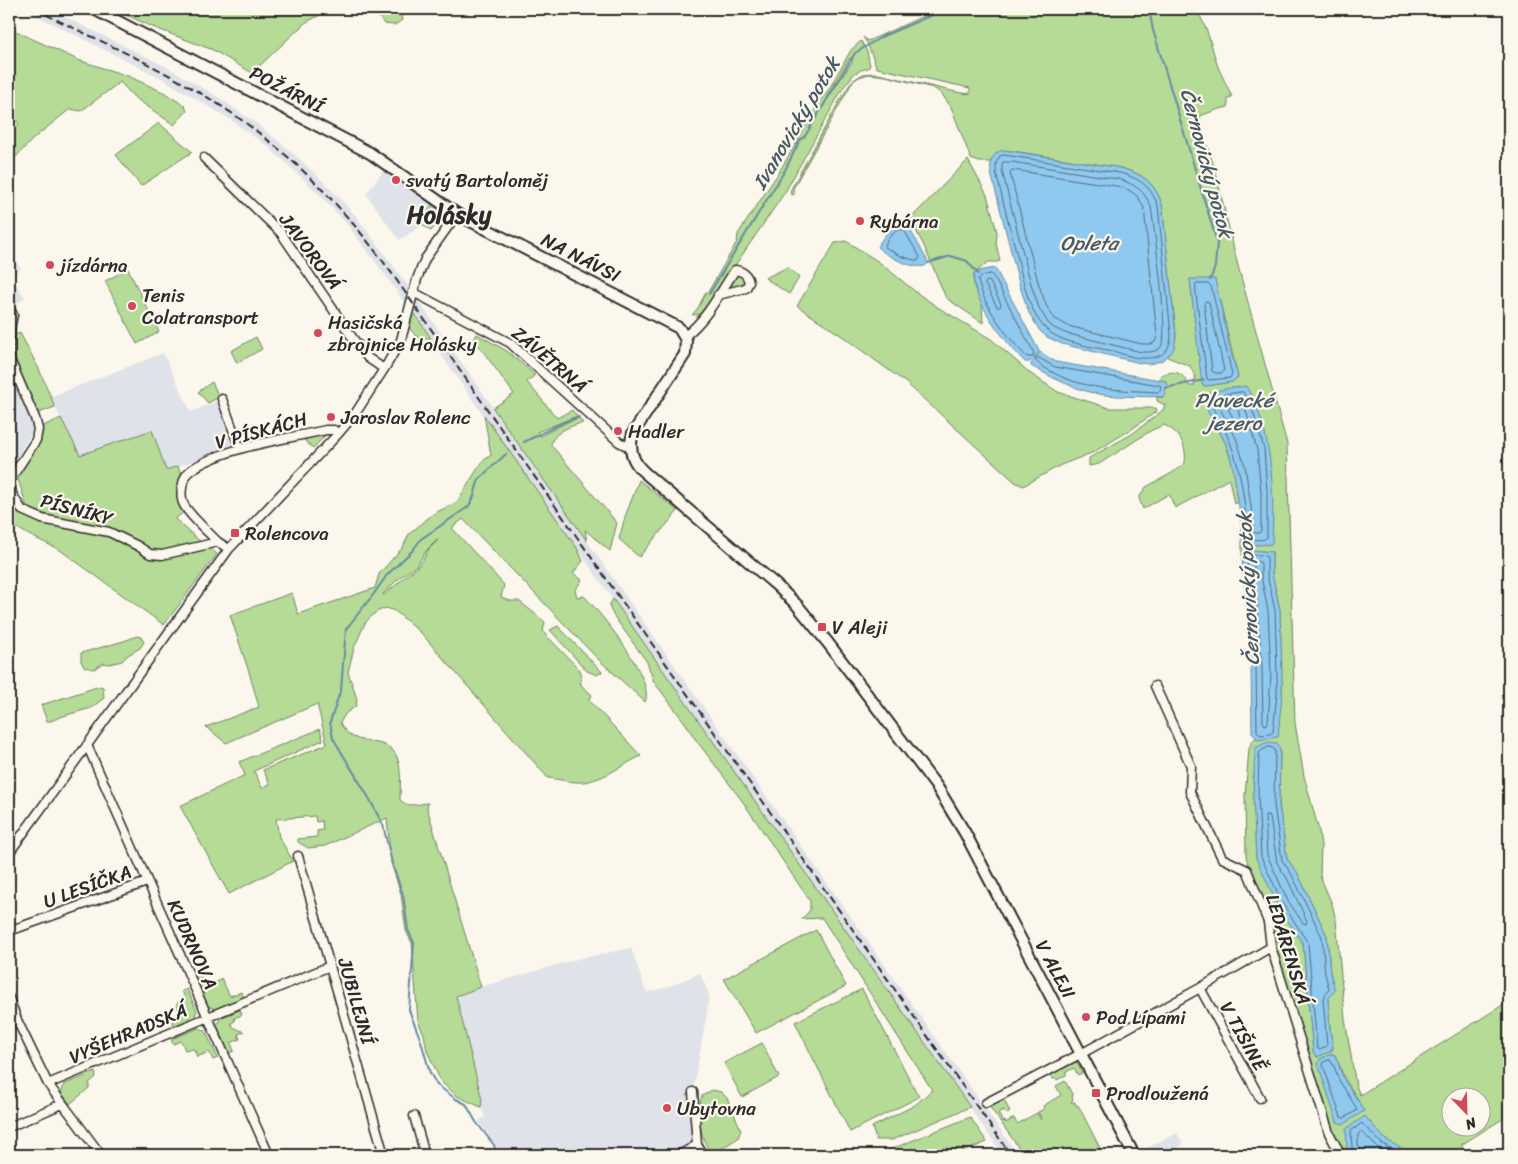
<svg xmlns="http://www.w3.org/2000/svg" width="1518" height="1164" viewBox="0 0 1518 1164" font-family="Sriracha,sans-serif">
<rect width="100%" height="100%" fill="#fbf7ec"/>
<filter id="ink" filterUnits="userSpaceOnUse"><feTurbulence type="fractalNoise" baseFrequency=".02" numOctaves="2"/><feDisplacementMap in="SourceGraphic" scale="10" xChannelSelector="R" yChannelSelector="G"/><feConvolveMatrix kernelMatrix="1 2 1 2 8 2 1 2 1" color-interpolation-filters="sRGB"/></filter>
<g filter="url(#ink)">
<path fill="#dfe2e8" d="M23 9H49L169 68 215 95 257 124 294 154 326 184 355 215 398 272 1018 1155H1003L388 279 346 223 317 192 286 163 266 145 228 118 163 79Z
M384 170 395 177 393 181 394 183 398 180 410 188V190L424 200 425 198 433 204 419 222 423 225 399 240 366 194Z
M17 263 21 269 10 276 25 298 15 305 9 296V268Z
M163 353 191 412 217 401 233 446 166 471 152 430 80 456 50 397Z
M9 363 34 429 16 460H9Z
M631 948 645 989 648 992 665 988 700 973 709 995 707 1012 693 1092 694 1144 674 1155H498L495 1144 478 1121 485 1117 481 1107 482 1100 456 995 481 987 577 959Z
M1177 1133 1183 1144 1168 1155H1158L1155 1149 1145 1155 1143 1150Z"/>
<path fill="#b5db97" stroke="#708361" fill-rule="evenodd" d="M113 9H331L305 23 252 73 213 50 155 28Z
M373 9H400L402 20 395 25 384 24Z
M939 9H1197L1207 31 1218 67 1232 97 1228 98V107L1216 110 1200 116 1201 129 1214 166 1238 266 1287 444 1295 723 1304 776 1319 831 1321 846 1320 876 1332 904 1336 920 1345 1019 1356 1086 1360 1095 1509 1001V1115L1461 1145 1470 1155H1343L1336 1145 1252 879 1246 856 1245 796 1249 749 1252 741 1256 738 1258 740 1282 694 1280 610 1272 574V552L1252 550 1242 556V543L1258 545 1273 516 1211 417 1225 442 1234 469 1238 502 1234 504 1229 479 1175 508 1169 494 1143 509 1139 498 1146 487 1172 473 1185 463C1187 446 1180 432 1164 425L1152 430 1099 464 1089 466V458L1132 434 1163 410 1165 405 1157 401V397H1163L1166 381 1159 379 1161 375C1175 370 1182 371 1189 386H1194L1195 376 1190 366 1167 357C1173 351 1175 344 1176 335L1162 204C1153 181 1144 175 1121 168L1013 151C1003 150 996 152 991 162H979L971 159 951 107 941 93 933 88 886 76 869 74 859 77 853 81 796 183 793 189 794 195 791 194 790 191 840 100 852 81 863 74 874 73 956 92 970 94V88L877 68 867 43 863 37 868 41ZM1190 279 1219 297 1238 377 1232 382 1206 386 1203 385ZM1280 751 1279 805 1287 859 1297 872 1327 936 1330 973 1334 990 1328 998 1330 1029 1333 1048 1331 1051 1317 1057 1313 1051 1303 944 1256 858 1253 776ZM1331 1054 1335 1055 1339 1064 1344 1078 1359 1101 1320 1059ZM1450 1096H1480V1126H1450Z
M9 28 78 60 128 76 165 93 185 106 187 111 174 125 134 97 120 82 81 111 70 109 34 138 9 164V135L19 124 9 112Z
M861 41 867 51 870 66 868 68 861 70 854 74 843 88 785 192 702 314 692 315 698 308 706 292H708L737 242 738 234 779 172 812 116 817 104 827 92 851 50ZM853 57 852 62 828 98 827 97 849 59Z
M159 123 192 152 141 186 116 155Z
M968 160 987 195 997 232 996 243 1000 261 997 262H988L974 274V287L982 304 983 323 946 298 924 246 910 219Z
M433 204 444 211 446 215 444 220 441 219 431 231 419 222Z
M846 241 879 262 917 293 939 308 991 339 1031 374 1058 392 1109 408H1156L1157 411 1132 429 1094 452 1061 465 1023 486 1015 482 905 382 842 336 797 306 835 243Z
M788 267 799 278 789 294 765 278Z
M128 269 159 332 137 344 105 281Z
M738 274 741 275 744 278V281L741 286 726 291 736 275Z
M414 313 431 338H418L409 328 412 315Z
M20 333 39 369 55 407 36 414 14 362 10 347 12 336Z
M477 334 507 351 535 375 527 382 557 418 572 410 577 416 537 432 541 436 567 422 579 418 583 423C572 425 553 432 551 445L617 523 610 551 585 530 587 541 493 408 514 394 474 339Z
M256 337 262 349 237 363 231 351Z
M212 382 219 397 208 403 198 392Z
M484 415 577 548 583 561 573 573 582 580 575 590 577 597 584 596C600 612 656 680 645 702L598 659 463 519 452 528 504 585 501 597 510 601H519L545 622 543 632 580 670 581 685 592 695 589 700 641 756C622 765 605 779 584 782 572 783 559 779 548 778L421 633 395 611 386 608 376 612 365 623 354 648 348 672 357 699 356 706 345 714 340 723C355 752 387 733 397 757 402 770 400 787 400 800 408 808 417 804 428 803L427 808 481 987 456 996 482 1100 481 1107 457 1096 441 1082 427 1051 424 1034 418 1021 412 943 406 931 401 894 391 863 387 818 325 846 308 848 298 842V839L317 837V831L323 830 322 821 316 822 315 816 276 819 279 837 293 861 229 894 180 806 245 775 239 762 320 729 323 740 254 771 262 788 270 784 263 770 327 744 317 704 226 743 206 727 259 707 249 672 230 615 292 593 298 614 375 588 379 574 403 547 409 534 433 514 457 502 478 468 483 461 491 455ZM438 539V540L428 550 423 560 418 566 384 595 383 594 396 581 417 565 426 551Z
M61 418 80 455 152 430 166 470 178 466 180 472H183C181 489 174 495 185 511L175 519 202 543 163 551H153L141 543 109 529 52 517 27 507 17 476 41 427Z
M326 433 327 434 313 448 304 440Z
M639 480 678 511 639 557 619 539 625 517Z
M9 505 41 522 110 537 136 549 148 557 163 559 210 548 217 554 164 625 60 550 29 535 9 523Z
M613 599 970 1107 892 1140H876L872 1127 915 1105 932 1090 822 918 802 919 810 910V901L743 802 693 736 686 724 654 682 647 662 613 615 609 606Z
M558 626 602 672 597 675 587 671 550 630Z
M137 636 141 637 144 642 140 648 128 655 122 661 109 664 104 663 94 669 84 667 81 661V653L124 641Z
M100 686 103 687 104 698 91 708 60 717 51 721H47L41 705Z
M816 930 846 986 756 1033 724 979Z
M199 972 206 986 219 981 221 978 230 996 241 992 244 997 215 1009 208 1006 194 974Z
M187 989 197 1011 194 1018 174 1026 172 1021 182 1017 180 1010 178 1011 177 1003 180 1002 181 1004 186 1000 182 991Z
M862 989 919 1097 850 1132 795 1022Z
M240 1010 242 1015 234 1018 235 1021 231 1023 233 1027 244 1032 238 1034 240 1039 231 1043 234 1051 229 1053 217 1025 220 1018Z
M199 1028 205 1030 218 1058 213 1060 209 1052 197 1057 194 1049 185 1050 181 1041 173 1044 171 1039Z
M762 1043 779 1077 742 1097 724 1063Z
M1076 1061 1082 1073 1078 1075 1074 1068 1066 1072V1075L1057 1080 1056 1078 1053 1079 1050 1074Z
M95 1072 96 1077 89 1083V1088L70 1104 61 1092 65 1084Z
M1065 1081 1073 1096 1072 1097 1073 1100 1071 1102 1072 1103 1075 1102 1076 1106 1078 1105 1103 1154 1024 1155 989 1106 1003 1098 1010 1112 1008 1114 1003 1110 998 1113 1003 1122 1005 1121 1006 1123 1014 1118 1017 1124 1037 1113 1041 1120H1042L1038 1112 1044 1109 1043 1106 1061 1095 1056 1086Z
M712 1090 721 1092 727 1098 741 1130 738 1138 721 1149 715 1152 709 1151C700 1134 696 1114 702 1096Z
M970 1117 987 1142 955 1155H877Z"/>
<path fill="#90c9ef" stroke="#688aa1" d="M1004 150 1121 168C1144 175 1153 181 1162 204L1176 335 1174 348 1171 353 1161 361 1149 364 1140 363 1062 344 1047 337 1040 331 1029 313 1020 287 991 173C989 163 992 152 1004 150Z
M900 224 908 226 927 260 928 263 925 266C911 269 887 256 877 247 884 237 888 228 900 224Z
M995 268 1038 349 1039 352 1030 362H1025C1008 345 970 299 974 274L979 271Z
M1190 279H1215L1230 349 1238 377 1232 382 1206 386 1202 385Z
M1040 352 1056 362 1166 381 1167 385 1164 396 1163 397C1139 396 1112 398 1089 392 1068 386 1049 376 1031 366V364Z
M1246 386C1274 433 1274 491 1272 544L1258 545 1242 543C1242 528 1240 515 1238 500 1235 481 1233 462 1226 444 1219 428 1204 413 1204 395L1224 389Z
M1252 550 1272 552V574L1280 610 1282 674V694L1278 737 1258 740 1252 733 1251 667 1242 556Z
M1268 742 1277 743 1280 750 1279 805 1287 859 1297 872 1327 936 1330 973 1335 990 1328 999 1330 1029 1333 1048 1331 1051 1317 1057 1313 1052 1303 944 1278 906 1256 858 1253 796 1255 748Z
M1331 1054 1335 1055C1339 1063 1340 1071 1344 1079 1350 1090 1358 1099 1364 1111L1344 1124 1337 1122 1318 1064 1320 1059Z
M1365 1116 1384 1138 1402 1149 1421 1155H1352L1347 1149 1346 1129Z"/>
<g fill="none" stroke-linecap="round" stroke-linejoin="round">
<path stroke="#536a79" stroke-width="1" d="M1004 155 1120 173C1140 179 1150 185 1158 206L1171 335C1170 352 1161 359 1143 358 1133 358 1123 354 1113 351 1094 347 1059 343 1045 328 1027 310 1021 271 1015 247 1008 222 1002 197 996 172V163L1000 156Z
M1003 162H1012L1118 179C1135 184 1145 191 1151 207 1154 226 1169 336 1162 345 1158 353 1149 352 1141 352L1065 333 1054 328 1048 323 1039 308 1031 284 1002 171V166Z
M1013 170 1117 186 1129 190 1137 196 1144 208 1157 335 1155 342 1151 344H1142L1068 326 1054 318 1046 305 1038 282 1010 173 1011 171Z
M900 229 904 230 920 257 918 261 900 256 885 247C886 239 893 232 900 229Z
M991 274 996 281 1033 351 1034 355 1033 357H1027C1009 339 982 304 978 279L982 276Z
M987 281 990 282 1001 304 1000 307H997L985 284Z
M1196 284H1209L1211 286 1232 374 1230 378 1209 380 1207 379 1196 294Z
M1206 301 1209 302 1224 370 1222 373H1215L1212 371 1204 304Z
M1037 357 1055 367 1159 385 1161 386 1160 391 1158 392C1120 390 1080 390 1047 369 1042 366 1037 364 1035 359Z
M1243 392 1251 404 1264 449 1267 492V537L1265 539 1258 540 1248 537C1245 506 1242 472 1230 442 1225 428 1215 415 1210 401L1211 398 1225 394Z
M1239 399 1245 407 1257 450 1261 492V531L1259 533H1255L1253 531V520L1245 466 1236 438 1218 405 1220 402Z
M1231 407H1236L1238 410 1242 424 1241 427 1238 426 1229 411V408Z
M1254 555H1262L1267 557V575L1275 610 1277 674V694L1273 732 1270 734 1260 735 1257 731 1256 667 1247 560Z
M1256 561 1259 562 1261 563V576L1268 611 1271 674 1268 723 1265 725 1263 722 1262 667 1254 570V563Z
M1269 747 1273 748 1275 751 1274 805 1282 860 1292 875 1322 937 1325 974 1329 989 1323 999 1327 1046 1320 1050 1317 1048 1308 943 1283 904 1261 857 1258 796 1259 753 1261 751Z
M1266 815H1269L1270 817 1277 863 1287 878 1307 921 1306 924 1303 923 1288 901 1267 855 1265 817Z
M1330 1060 1334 1066 1339 1080 1357 1109 1356 1111 1344 1118 1341 1117 1323 1065 1324 1062Z
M1355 1155 1352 1147 1351 1131 1362 1123 1381 1143 1400 1153 1407 1155
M1362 1155 1361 1150 1358 1145V1135L1361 1131 1377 1147 1390 1155"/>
<path stroke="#688aa1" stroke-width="2" d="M1149 9 1153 30 1217 242 1215 267 1210 280
M928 263 951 256 967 261 978 274
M709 294 785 170 800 140 805 136 855 53 883 36 946 9
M1165 388 1204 380
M524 442 566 421 579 417
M497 1155 494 1145 476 1122 466 1104 456 1099 437 1085 430 1073 421 1041 409 1010 414 943 408 930 403 895 392 863 383 825 369 798 333 738 330 722 341 689 346 629 373 595 387 575 413 550 421 539 468 507 473 499 479 479 506 454"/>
<g stroke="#2b2b2b" stroke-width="11">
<path id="minor" d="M204 158 281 233 354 340 368 358 384 369
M413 292 510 343 619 442 631 448
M685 336C707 319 720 293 735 270 743 271 747 274 749 282L746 288 718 295
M9 345 11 324 13 315 10 309
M9 352 11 362 35 418 38 429 36 440 10 480 12 494 22 510 42 519 109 532 138 546 150 554 162 555 218 542 229 549
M222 399 240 449
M218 542C208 532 190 516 184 505 179 496 182 476 191 470 224 447 286 439 326 430H334L338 434
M1155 686 1191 766 1190 792 1222 858 1247 870 1268 922 1271 947 1329 1133 1341 1155
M87 745 269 1155
M9 853 229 549 338 434 355 414 386 366 401 340 417 279 425 259 457 214
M298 856 330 966 384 1155
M9 931 147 882
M1200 988 1260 1098
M9 998 17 1020 48 1084 101 1155
M48 1084 330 966
M693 1092 697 1145 703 1155
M986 1103 1088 1050 1200 988 1271 947
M414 1116 425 1155
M9 1127 62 1104
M679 1155 697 1145"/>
</g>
<g stroke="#2b2b2b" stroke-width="14">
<path id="tertiary" d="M94 9 370 153 457 214 679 328 686 340 685 354 633 433C628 449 632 462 645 473L776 585 797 605 828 643 937 787 965 833 1134 1155"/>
</g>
<use href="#minor" stroke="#fbf7ec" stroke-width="8"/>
<use href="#tertiary" stroke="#fbf7ec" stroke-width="10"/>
<path stroke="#2b2b2b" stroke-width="2" stroke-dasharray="8 4" stroke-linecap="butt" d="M35 9C86 35 139 57 188 86 272 133 337 197 393 275L1011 1155"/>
</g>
</g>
<g fill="#d1495b" stroke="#fbf7ec" stroke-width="2">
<circle cx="396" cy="180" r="5"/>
<circle cx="860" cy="221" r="5"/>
<circle cx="50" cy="265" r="5"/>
<circle cx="132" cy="306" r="5"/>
<circle cx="318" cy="333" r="5"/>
<circle cx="331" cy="417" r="5"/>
<circle cx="618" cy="431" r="5"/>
<rect x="230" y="528" width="10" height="10" rx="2.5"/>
<rect x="817" y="622" width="10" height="10" rx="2.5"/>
<circle cx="1086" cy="1017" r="5"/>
<rect x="1091" y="1088" width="10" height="10" rx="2.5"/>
<circle cx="667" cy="1108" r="5"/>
</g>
<g text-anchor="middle" stroke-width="4.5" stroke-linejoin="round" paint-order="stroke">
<g font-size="19" fill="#2b2b2b" stroke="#fbf7ec">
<text transform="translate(287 89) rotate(27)" y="7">POŽÁRNÍ</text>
<text transform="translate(311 251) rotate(53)" y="7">JAVOROVÁ</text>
<text transform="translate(581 257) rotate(27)" y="7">NA NÁVSI</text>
<text transform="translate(550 359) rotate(40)" y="7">ZÁVĚTRNÁ</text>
<text transform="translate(261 430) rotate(-15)" y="7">V PÍSKÁCH</text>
<text transform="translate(77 509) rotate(15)" y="7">PÍSNÍKY</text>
<text transform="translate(87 886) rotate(-20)" y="7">U LESÍČKA</text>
<text transform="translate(193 944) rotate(66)" y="7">KUDRNOVA</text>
<text transform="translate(1289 949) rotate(73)" y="7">LEDÁRENSKÁ</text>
<text transform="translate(1056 969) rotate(62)" y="7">V ALEJI</text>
<text transform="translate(357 1001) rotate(74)" y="7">JUBILEJNÍ</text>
<text transform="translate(128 1033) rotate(-23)" y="7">VYŠEHRADSKÁ</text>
<text transform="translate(1244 1036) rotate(61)" y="7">V TIŠINĚ</text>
</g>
<g font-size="19" fill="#2b2b2b" stroke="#fbf7ec" text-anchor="start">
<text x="406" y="187">svatý Bartoloměj</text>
<text x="870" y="228">Rybárna</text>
<text x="60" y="272">jízdárna</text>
<text x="142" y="302">Tenis<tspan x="142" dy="22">Colatransport</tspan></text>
<text x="328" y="329">Hasičská<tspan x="328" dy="22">zbrojnice Holásky</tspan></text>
<text x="341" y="424">Jaroslav Rolenc</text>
<text x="628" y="438">Hadler</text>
<text x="245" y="540">Rolencova</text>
<text x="832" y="634">V Aleji</text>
<text x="1096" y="1024">Pod Lípami</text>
<text x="1106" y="1100">Prodloužená</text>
<text x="677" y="1115">Ubytovna</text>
</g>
<g font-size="20" font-style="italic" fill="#495a66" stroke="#fbf7ec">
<text transform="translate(796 123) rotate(-59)" y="7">Ivanovický potok</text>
<text transform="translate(1207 163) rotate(75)" y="7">Černovický potok</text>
<text x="1089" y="250">Opleta</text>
<text x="1234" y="407">Plavecké<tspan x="1234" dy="23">jezero</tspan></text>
<text transform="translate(1248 589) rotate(-93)" y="7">Černovický potok</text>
</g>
<g font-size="24" font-weight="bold" fill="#2b2b2b" stroke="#fbf7ec">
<text x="449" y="223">Holásky</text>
</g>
</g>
<rect width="1518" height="1164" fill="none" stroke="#fbf7ec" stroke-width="30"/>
<rect x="15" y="15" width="1488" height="1134" fill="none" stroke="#2b2b2b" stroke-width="2" filter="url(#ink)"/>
<g transform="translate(1466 1112) rotate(157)"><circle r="24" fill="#fbf7ec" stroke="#a8a59f"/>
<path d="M0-4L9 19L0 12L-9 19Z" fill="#d1495b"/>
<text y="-8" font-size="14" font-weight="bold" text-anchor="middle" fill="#2b2b2b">N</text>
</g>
</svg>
